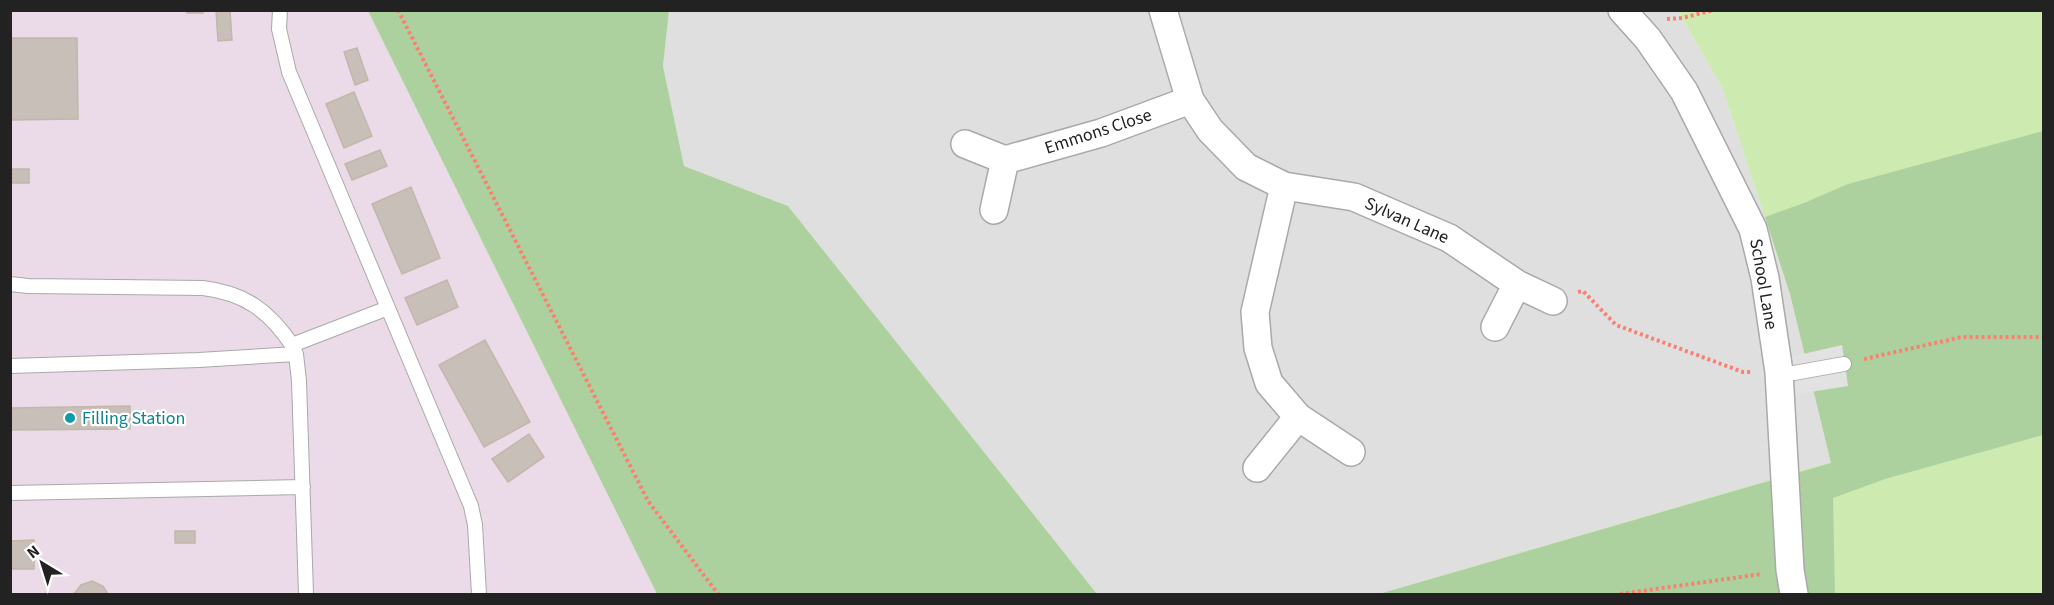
<svg xmlns="http://www.w3.org/2000/svg" width="2054" height="605" viewBox="0 0 2054 605" font-family="'Source Sans 3',sans-serif">
<rect width="100%" height="100%" fill="#f2efe9"/>
<path fill="#e0dfdf" d="M669 11H1678L1722 87 1790 294 1831 463 1379 594H1097L788 206 684 166 663 66Z"/>
<path fill="#ebdbe8" d="M10 11H368L657 594H11Z"/>
<path fill="#cdebb0" d="M1678 11H2043V594H1379L1831 462 1790 294 1722 87Z"/>
<path fill="#add19e" d="M368 11H669L663 66 684 166 788 206 1097 594H657Z
M2043 131V435L1885 479 1833 498 1835 594H1379L1831 463 1790 294 1765 217 1804 203 1848 184Z"/>
<path fill="#e2e2e2" d="M1842 345 1848 386 1791 395 1786 358Z"/>
<path fill="#c7bfb8" stroke="#c4b6ab" stroke-width="1.5" d="M187 10H203V13H187Z
M216 10H230L232 40 218 41Z
M10 38H77L78 119 10 120Z
M357 48 368 80 355 85 344 52Z
M354 92 372 136 344 148 326 104Z
M380 150 387 166 352 180 345 164Z
M10 169H29V183H10Z
M411 187 440 258 402 274 372 204Z
M447 280 458 307 417 325 405 298Z
M485 340 530 422 484 447 439 365Z
M130 406V429L10 430V408Z
M529 434 544 457 508 482 492 459Z
M175 531H195V543H175Z
M34 540V569H10V541Z
M92 581 103 586 108 594H74L81 585Z"/>
<g fill="none" stroke-linecap="round" stroke-linejoin="round">
<g stroke="#a9a9a9" stroke-width="16">
<path id="service" d="M280 10 279 29 289 72 471 506 475 525 479 594
M10 284 28 286 203 288C245 293 269 311 292 345
M295 352 292 345 388 308
M10 366 199 360 296 354 299 381 306 594
M1779 372 1794 373 1844 364
M10 493 303 487"/>
</g>
<g stroke="#a9a9a9" stroke-width="30">
<path id="minor" d="M1163 10 1190 100 1210 130 1246 167 1284 186 1354 197 1449 238 1517 284 1495 327
M1622 10 1648 39 1684 91 1753 229 1765 278 1779 372 1790 570 1794 594
M965 144 1005 160
M994 210 1005 160 1101 133 1190 100
M1517 284 1553 301
M1298 417 1351 452
M1257 468 1298 417 1269 383 1258 348 1255 312 1284 186"/>
</g>
<path stroke="#fa8072" stroke-width="4" stroke-dasharray="3 3" stroke-linecap="butt" d="M398 10 648 501 718 594
M1667 19 1682 18 1714 10
M1578 292 1583 291 1616 325 1743 372H1751
M1864 359 1962 337H2044
M1620 594 1762 574"/>
<use href="#service" stroke="#fff" stroke-width="14"/>
<use href="#minor" stroke="#fff" stroke-width="27"/>
</g>
<circle fill="#0f9aa8" stroke="#fff" stroke-width="2" cx="70" cy="418" r="6"/>
<g text-anchor="middle" stroke-width="4.5" stroke-linejoin="round" paint-order="stroke">
<g font-size="18" fill="#222" stroke="#fff">
<text transform="translate(1098 131) rotate(-18)" y="6">Emmons Close</text>
<text transform="translate(1407 220) rotate(24)" y="6">Sylvan Lane</text>
<text transform="translate(1764 284) rotate(80)" y="6">School Lane</text>
</g>
<g font-size="18" fill="#0d838f" stroke="#fff" text-anchor="start">
<text x="82" y="424">Filling Station</text>
</g>
</g>
<rect width="2054" height="605" fill="none" stroke="#222222" stroke-width="24"/>
<g transform="translate(42 563) rotate(322)" stroke="#ffffff" stroke-width="4.5" paint-order="stroke">
<path d="M0-4.5L10 22L0 15L-10 22Z" fill="#222222"/>
<text y="-9" font-size="16" font-weight="bold" text-anchor="middle" fill="#222222">N</text>
</g>
</svg>
